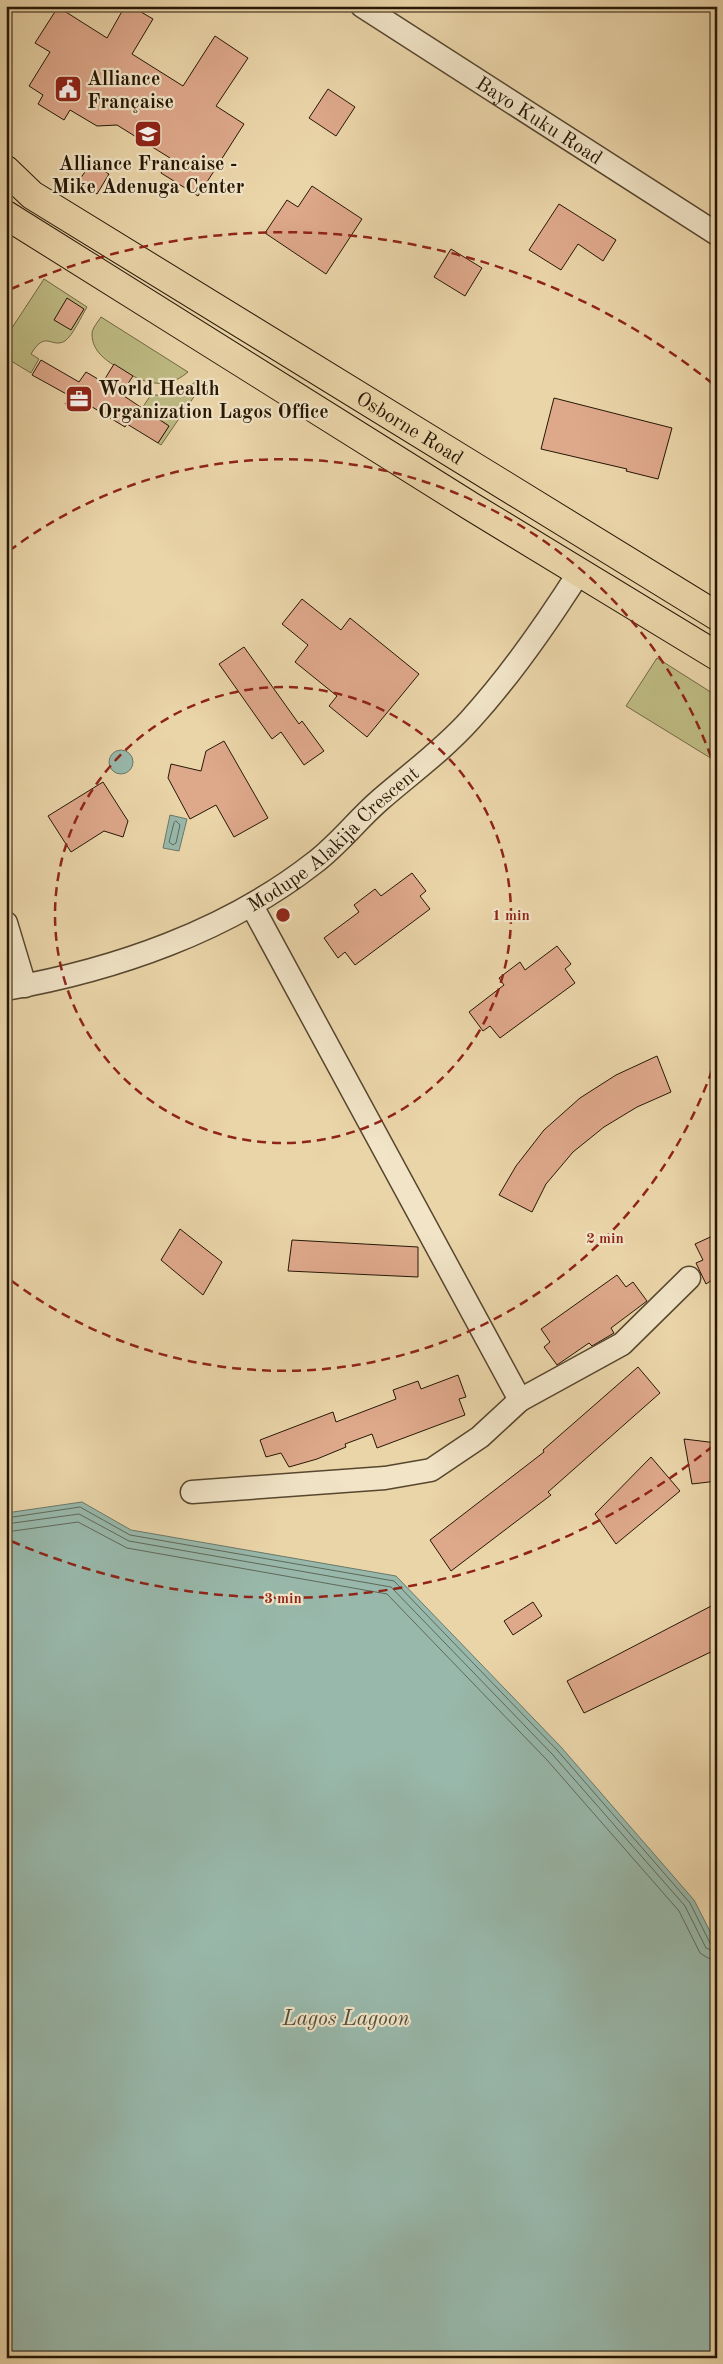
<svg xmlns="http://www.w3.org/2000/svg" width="723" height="2364" viewBox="0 0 723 2364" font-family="'Old Standard TT',serif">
<rect width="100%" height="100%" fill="#ead5a9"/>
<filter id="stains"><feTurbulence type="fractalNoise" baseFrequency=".004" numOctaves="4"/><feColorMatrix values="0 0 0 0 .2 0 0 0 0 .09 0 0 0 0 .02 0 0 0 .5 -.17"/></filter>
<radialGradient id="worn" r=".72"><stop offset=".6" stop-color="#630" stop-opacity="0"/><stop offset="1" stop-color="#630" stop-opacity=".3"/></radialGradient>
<path fill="#bebb83" stroke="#726944" d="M44 279 87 307C81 317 73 335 65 341 51 349 46 329 31 354L39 359 31 373 6 358V337Z
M101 317 188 372C165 392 142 382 120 369 107 361 92 352 92 334 92 328 98 322 101 317Z
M199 379 204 382 161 445 158 443 169 426 142 408 151 395C170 396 184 391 199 379Z
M657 658 717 696V762L626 706Z"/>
<path fill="#98b8ab" stroke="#6a7869" d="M109 762a12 12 0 1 1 24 0a12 12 0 1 1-24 0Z
M170 815 187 819 179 851 163 848Z
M82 1502 131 1530 396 1576 561 1747 694 1900 717 1945V2358H6V1513Z"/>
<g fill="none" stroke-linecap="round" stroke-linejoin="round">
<path stroke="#5f6858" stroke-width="1" d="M176 821 180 825 176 843 173 845 169 842 174 823Z
M6 1518 80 1507 130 1535 394 1581 557 1750 690 1903 710 1943 717 1946
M6 1524 79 1514 129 1541 391 1587 553 1755 685 1906 706 1948 717 1952
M6 1532 78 1522 127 1548 387 1594 547 1760 679 1911 700 1953 708 1958 717 1960"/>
</g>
<path fill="#dea88b" stroke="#261705" d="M125 6H131L153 19 132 54 183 86 215 36 248 58 216 106 244 124 198 196 161 173 170 158 117 125 97 126 70 110 64 120 38 104 43 95 29 86 50 52 35 43 58 7 107 38Z
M328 89 355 107 336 136 309 118Z
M91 163 109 174 97 194 78 182Z
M312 186 362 219 326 274 265 233 287 200 298 207Z
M559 204 616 240 603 261 578 244 561 270 529 250Z
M451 249 482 268 465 296 434 277Z
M67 298 84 309 71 330 54 320Z
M41 360 79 382 86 372 103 382 114 364 133 376 121 394 169 426 158 443 127 424 125 427 84 402 78 412 65 404 70 396 32 375Z
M554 398 672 428 658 479 626 471 627 469 541 449Z
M302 599 341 630 350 618 419 674 367 737 329 706 337 696 295 662 308 645 282 624Z
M244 647 299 724 302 721 324 751 304 765 281 732 272 739 219 664Z
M224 741 268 818 234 837 216 805 190 819 168 778 171 764 201 771 206 751Z
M103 782 128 821 123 837 104 831 71 852 48 816Z
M412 873 426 891 420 896 430 909 355 965 345 952 338 958 324 938 359 912 354 905 375 889 381 896Z
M557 946 571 964 565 969 575 983 500 1038 490 1026 483 1031 469 1012 504 985 499 978 520 962 525 970Z
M657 1056 671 1092 637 1107 604 1127 573 1152 546 1184 532 1212 499 1195 516 1166 544 1130 580 1098 616 1075Z
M180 1229 222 1262 203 1295 161 1260Z
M717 1234V1290L712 1280 706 1284 696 1263 703 1260 695 1244Z
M292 1240 418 1247V1277L288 1271Z
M617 1275 626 1287 633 1282 647 1301 611 1328 614 1333 592 1346 589 1343 557 1365 544 1347 550 1342 541 1329Z
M638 1367 660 1393 548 1492 551 1495 451 1571 430 1540 544 1452 543 1450Z
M458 1375 466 1397 459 1399 465 1415 377 1448 372 1434 345 1444 346 1447 317 1459 289 1467 281 1453 266 1457 260 1440 333 1412 336 1422 396 1399 393 1390 418 1381 421 1389Z
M684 1439 717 1443V1481L692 1484Z
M651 1457 680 1491 616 1544 595 1514Z
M533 1602 542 1616 513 1635 504 1621Z
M717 1603V1649L584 1713 567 1681Z"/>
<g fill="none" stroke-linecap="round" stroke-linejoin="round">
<g stroke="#57462e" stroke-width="25">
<g id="minor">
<path id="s1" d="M362 6 717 234"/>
<path d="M252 906 520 1400 622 1344 689 1278"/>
<path d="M6 923 25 986"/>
<path id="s2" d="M6 989C115 970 227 931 314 863 338 845 357 820 380 800 410 774 443 750 470 720 512 674 547 623 580 571"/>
<path d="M192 1492 385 1478 431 1470 480 1437 520 1400"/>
</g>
</g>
<g stroke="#261705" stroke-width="30">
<g id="major">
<path id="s3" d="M6 170 32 195 717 616"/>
<path d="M6 215 472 507 717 656"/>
</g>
</g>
<use href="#minor" stroke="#f1e4c7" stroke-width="22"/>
<use href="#major" stroke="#ead5a9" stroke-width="28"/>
</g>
<g fill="none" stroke="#8f2418" stroke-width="2.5" stroke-dasharray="9 6">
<circle cx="283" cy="915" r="228"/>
<path d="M717 1056A456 456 0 0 1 9 1279M9 551A456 456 0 0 1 717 774"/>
<path d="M713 1446A683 683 0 0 1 11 1541M11 289A683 683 0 0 1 713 384"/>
</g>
<defs>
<g id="civic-square" transform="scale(1.4375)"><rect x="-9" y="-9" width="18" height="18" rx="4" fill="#8f2418" stroke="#f1e4c7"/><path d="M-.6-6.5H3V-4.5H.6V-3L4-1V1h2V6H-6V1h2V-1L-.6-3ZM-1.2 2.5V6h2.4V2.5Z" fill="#fff"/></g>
<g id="school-square" transform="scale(1.4375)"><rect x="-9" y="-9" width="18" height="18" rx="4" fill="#8f2418" stroke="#f1e4c7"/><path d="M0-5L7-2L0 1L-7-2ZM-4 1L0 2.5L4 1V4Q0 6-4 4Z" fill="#fff"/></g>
<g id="office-square" transform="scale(1.4375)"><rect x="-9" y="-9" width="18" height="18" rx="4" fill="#8f2418" stroke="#f1e4c7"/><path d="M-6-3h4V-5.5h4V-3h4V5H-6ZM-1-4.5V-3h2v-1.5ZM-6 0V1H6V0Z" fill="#fff"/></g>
</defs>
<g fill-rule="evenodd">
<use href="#civic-square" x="68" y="89"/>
<use href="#school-square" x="148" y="134"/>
<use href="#office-square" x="79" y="399"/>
</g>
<g text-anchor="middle" stroke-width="4.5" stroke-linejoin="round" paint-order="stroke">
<g font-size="20" font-weight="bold" fill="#261705" stroke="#f1e4c7" text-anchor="start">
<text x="87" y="85">Alliance<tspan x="87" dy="23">Française</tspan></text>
<text x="148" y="170" text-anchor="middle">Alliance Francaise -<tspan x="148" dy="23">Mike Adenuga Center</tspan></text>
<text x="98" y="395">World Health<tspan x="98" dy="23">Organization Lagos Office</tspan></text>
</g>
<g font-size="20" fill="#261705" stroke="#f1e4c7">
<text dy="7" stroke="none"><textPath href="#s1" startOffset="211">Bayo Kuku Road</textPath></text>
<text dy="7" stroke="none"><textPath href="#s3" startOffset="480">Osborne Road</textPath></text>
<text dy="7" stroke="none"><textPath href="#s2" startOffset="366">Modupe Alakija Crescent</textPath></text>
</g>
<g font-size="21" font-style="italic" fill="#4e4f3f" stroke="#f1e4c7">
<text x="346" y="2025">Lagos Lagoon</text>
</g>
</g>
<circle cx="283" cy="915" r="8" fill="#8f2418" stroke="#f1e4c7" stroke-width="2.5"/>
<g font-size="15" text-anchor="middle" font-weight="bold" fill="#8f2418" stroke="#f1e4c7" stroke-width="4.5" stroke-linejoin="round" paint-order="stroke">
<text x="511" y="920">1 min</text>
<text x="605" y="1243">2 min</text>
<text x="283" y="1603">3 min</text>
</g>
<rect width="723" height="2364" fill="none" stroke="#ead5a9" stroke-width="25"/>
<rect x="8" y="8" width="708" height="2349" fill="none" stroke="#261705" stroke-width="2.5"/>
<rect x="12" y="12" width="698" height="2339" fill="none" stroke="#261705"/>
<rect width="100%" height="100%" filter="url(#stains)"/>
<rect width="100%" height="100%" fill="url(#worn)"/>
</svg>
